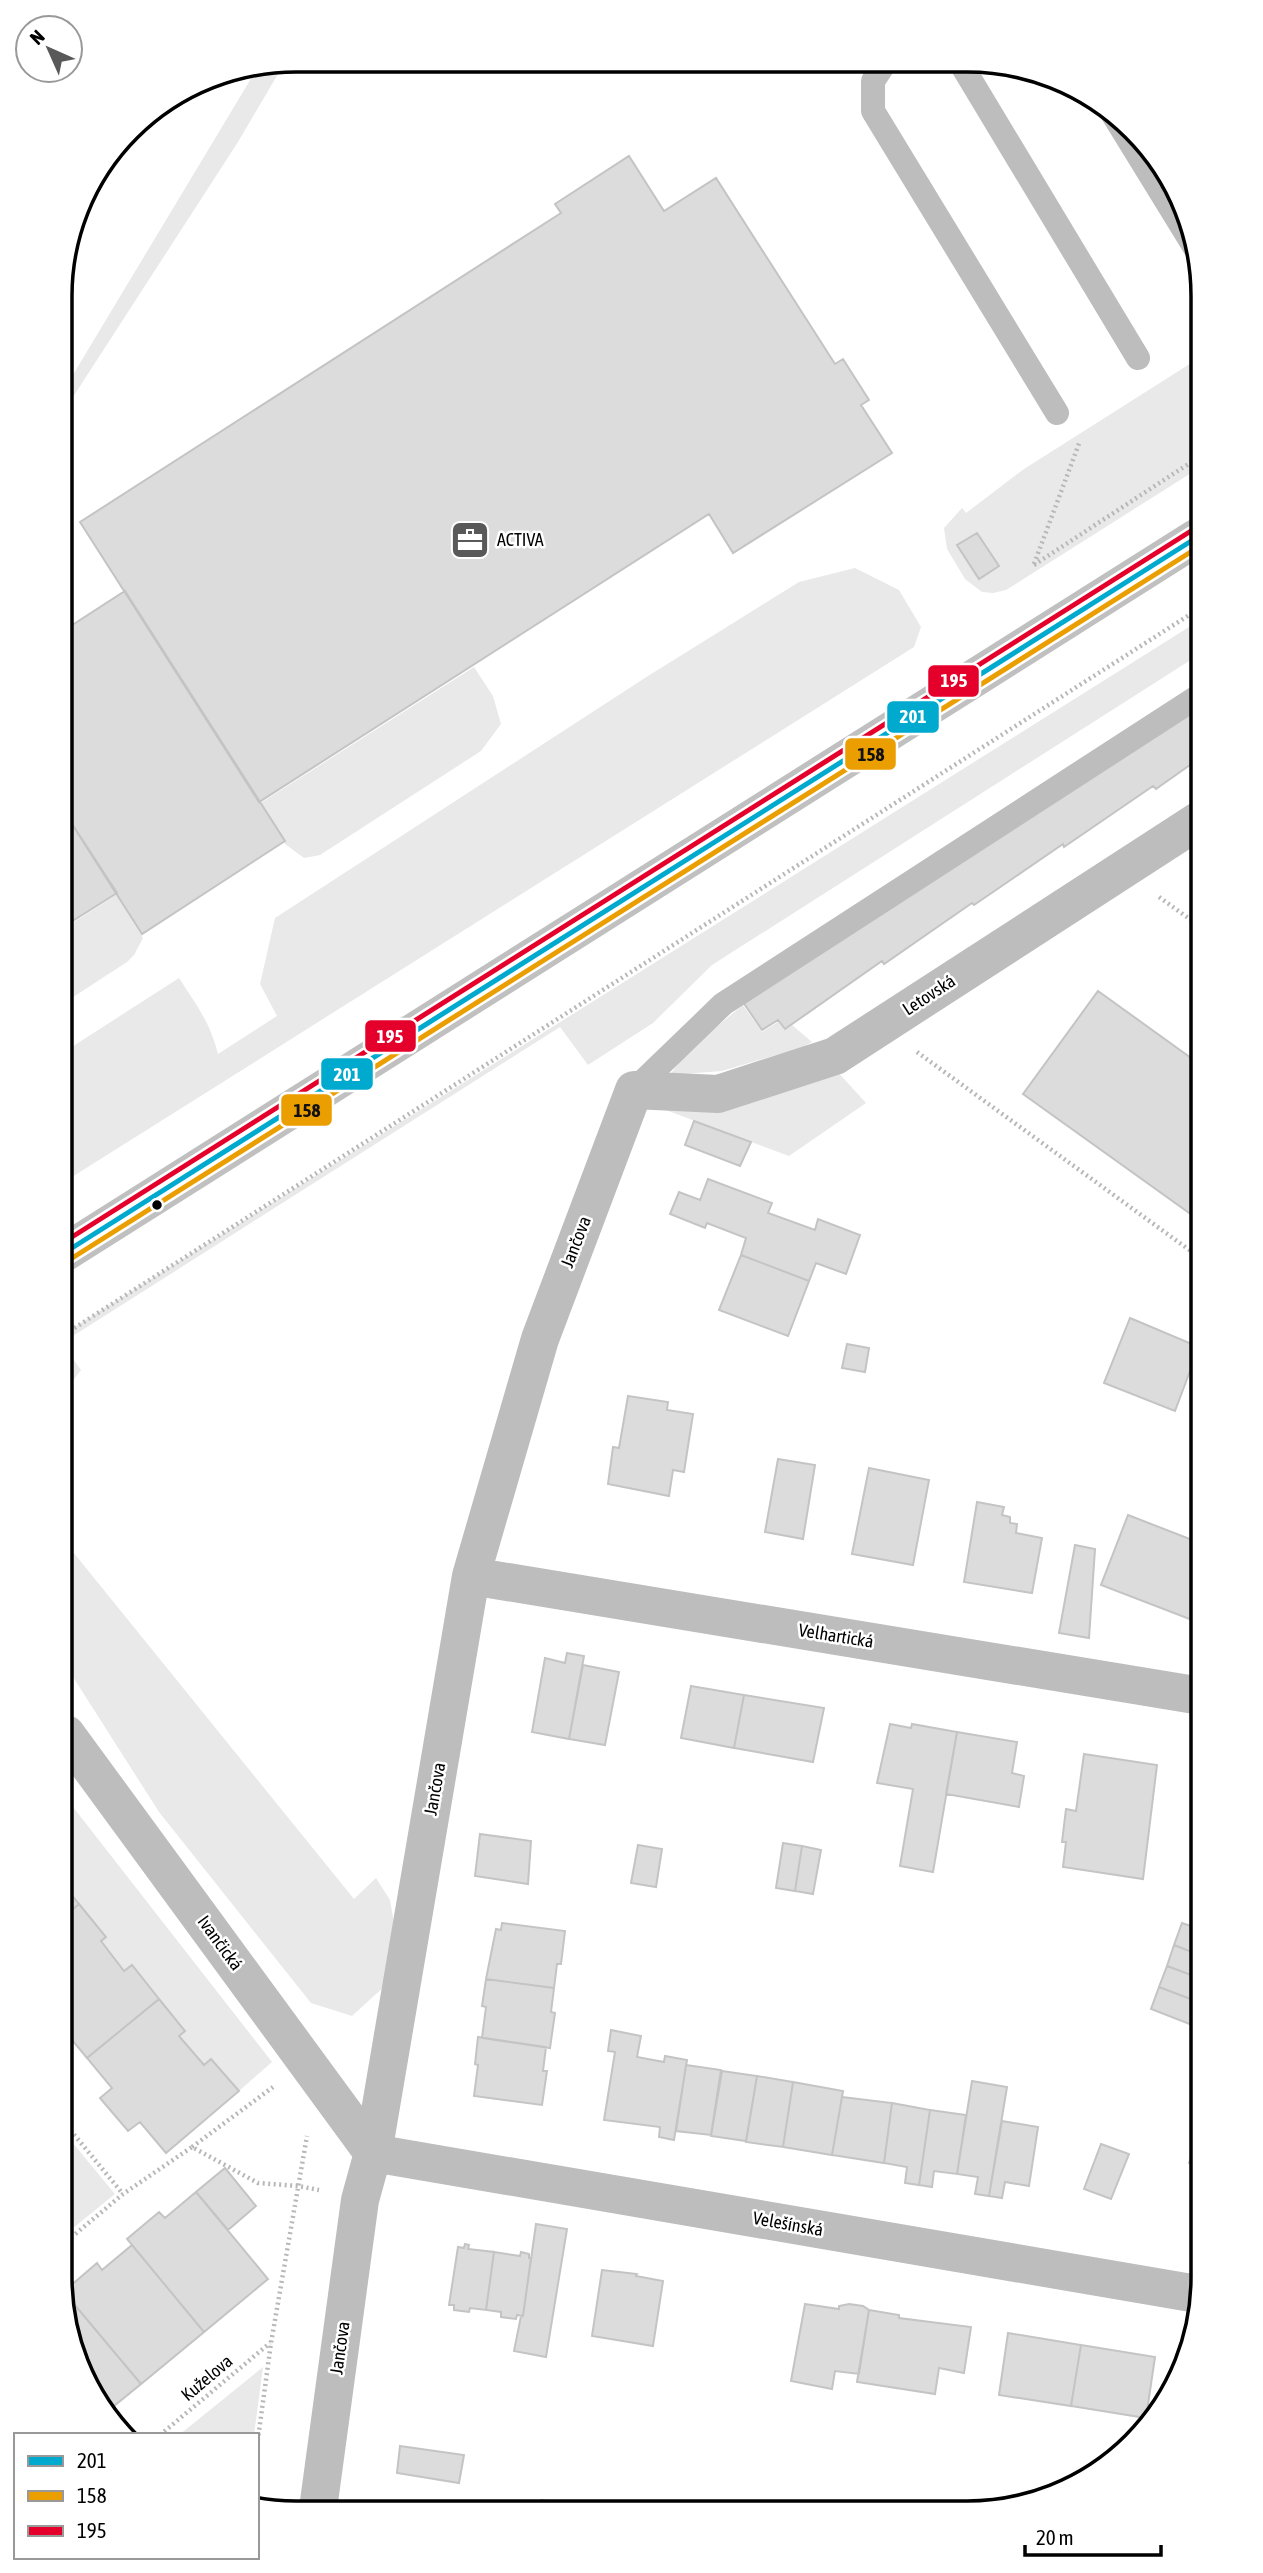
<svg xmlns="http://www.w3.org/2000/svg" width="1263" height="2573" viewBox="0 0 1263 2573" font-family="'Asap Condensed',sans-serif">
<rect width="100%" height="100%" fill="#fff"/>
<path fill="#e9e9e9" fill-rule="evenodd" d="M285 62 238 142 62 414V393L258 67Z
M1196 360V470L1006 590 993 593 982 592 965 579 947 549 944 528 962 508 966 513 1024 469ZM977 533 998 566 979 579 957 545Z
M855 568 899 590 921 627 914 647 64 1182V1052L179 978C197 1006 210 1022 218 1054L277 1016 260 984 275 918 648 676 799 582Z
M1197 622V656L712 965 653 1023 588 1065 560 1027 65 1341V1333Z
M474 667 493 696 501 724 481 751 320 855 304 858 285 844 259 804Z
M116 895 143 938 134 955 127 962 64 1003 63 929Z
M743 1005 762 1032 778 1022 785 1030 792 1025 812 1042 803 1047 722 1071 670 1075 686 1052Z
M836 1070 866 1103 789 1156 655 1106Z
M65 1348 81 1370 65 1391Z
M65 1542 354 1899 376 1878 390 1900 395 1929 387 1984 352 2016 311 2003 159 1812 66 1666Z
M66 1798 272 2062 239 2091 212 2059 204 2065 179 2036 184 2030 132 1965 124 1971 101 1941 106 1936 66 1888Z
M67 2136 115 2194 67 2233Z
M263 2367 254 2435H179Z"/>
<path fill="#dcdcdc" stroke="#c4c4c4" stroke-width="2" d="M629 156 664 211 716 178 835 364 843 359 869 400 861 405 892 453 733 553 709 514 259 802 80 522 561 213 555 204Z
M977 533 999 566 979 579 957 545Z
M125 591 285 841 142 934 63 810V631Z
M1197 705V760L1156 789 1153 786 1064 847 1063 844 974 905 972 903 884 964 882 961 785 1029 778 1020 762 1030 743 1002Z
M63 810 117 893 63 927Z
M1098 991 1198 1063 1199 1220 1023 1094Z
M694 1121 751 1142 740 1166 685 1145Z
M708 1179 772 1203 768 1213 815 1230 818 1219 860 1235 846 1274 816 1263 809 1281 741 1255 746 1238 707 1223 705 1228 670 1214 679 1192 700 1200Z
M741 1255 809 1281 788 1336 719 1310Z
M1130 1318 1199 1347 1175 1411 1104 1383Z
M847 1344 869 1348 865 1372 842 1368Z
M628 1396 668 1402 667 1410 693 1414 684 1472 673 1470 669 1496 608 1484 613 1447 619 1448Z
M778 1459 815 1465 803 1539 765 1532Z
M869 1468 929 1480 913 1565 852 1554Z
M977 1502 1004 1507 1002 1515 1010 1517V1523L1017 1524 1016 1533 1042 1538 1032 1593 964 1582Z
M1128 1515 1200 1543V1623L1101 1585Z
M1075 1545 1095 1549 1089 1638 1059 1633Z
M567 1653 584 1656 569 1739 532 1732 545 1658 565 1663Z
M583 1665 619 1672 605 1745 569 1739Z
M691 1686 744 1695 734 1748 681 1738Z
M744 1695 824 1708 813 1762 734 1748Z
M890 1724 911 1728 912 1724 957 1732 933 1872 900 1866 913 1789 877 1783Z
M957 1732 1017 1742 1012 1773 1024 1776 1019 1807 946 1794Z
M1084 1754 1157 1765 1143 1879 1063 1867 1066 1842H1062L1066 1809 1076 1811Z
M480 1834 531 1841 528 1884 475 1876Z
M783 1843 802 1846 795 1891 776 1888Z
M638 1845 662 1849 656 1887 631 1883Z
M802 1846 821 1850 813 1894 795 1891Z
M66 1888 79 1904 66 1915Z
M79 1904 106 1937 101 1941 124 1971 132 1965 159 1999 87 2058 67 2034 66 1915Z
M502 1923 565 1931 561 1964H557L554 1988 486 1979 496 1929 501 1930Z
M1182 1923 1202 1930V1956L1174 1945Z
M1174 1945 1202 1956V1979L1167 1966Z
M1167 1966 1202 1979 1201 2003 1159 1987Z
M486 1979 554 1988 551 2012 555 2013 550 2048 482 2038 486 2007 482 2006Z
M1159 1987 1201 2003 1192 2025 1151 2009Z
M159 1999 185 2031 179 2036 204 2065 211 2059 239 2091 166 2153 140 2122 128 2131 100 2098 112 2088 87 2058Z
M611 2030 641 2036 637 2057 664 2062 665 2056 687 2060 674 2140 659 2137 660 2127 604 2120 615 2052 608 2051Z
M478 2037 546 2047 543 2071H547L542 2105 474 2096 478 2065 475 2064Z
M686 2065 721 2070 711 2135 676 2131Z
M722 2071 757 2076 746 2141 711 2136Z
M757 2076 793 2082 783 2147 746 2142Z
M972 2081 1007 2087 989 2196 975 2194 978 2177 957 2174Z
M793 2082 843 2091 832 2155 783 2147Z
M842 2097 892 2103 884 2163 832 2155Z
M892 2103 930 2110 919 2185 905 2183 907 2167 884 2163Z
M930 2110 966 2115 957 2174 934 2171 932 2187 919 2185Z
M1002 2121 1038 2127 1029 2186 1005 2182 1002 2198 989 2196Z
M1202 2128V2168L1189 2163Z
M1101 2144 1129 2154 1111 2199 1084 2189Z
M225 2168 256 2206 228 2230 196 2192Z
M196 2192 268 2279 204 2332 127 2239 159 2212 165 2218Z
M536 2224 567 2229 546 2357 514 2351 521 2316H523Z
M465 2244 469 2245 468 2249 494 2252 486 2310 470 2308 469 2312 454 2310V2305H449L458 2247 464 2248Z
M132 2245 204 2332 141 2384 68 2297V2288L97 2263 102 2270Z
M494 2252 520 2256 521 2252 529 2254V2258H531L523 2316 517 2315 516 2319 501 2317V2312L486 2310Z
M602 2270 637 2274 636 2276 663 2281 653 2346 592 2336Z
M69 2298 141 2384 104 2414 99 2408 68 2339Z
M805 2304 839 2309V2306L849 2304 863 2306 869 2310 859 2374 835 2371 832 2389 791 2381Z
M869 2310 899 2315V2318L971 2327 964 2373 939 2368 935 2394 857 2382Z
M1008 2333 1081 2345 1071 2406 999 2395Z
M1081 2345 1155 2357 1146 2418 1071 2406Z
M400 2446 464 2455 459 2483 397 2473Z
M541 2500 594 2507 540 2508Z"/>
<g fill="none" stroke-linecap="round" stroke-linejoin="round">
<path stroke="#b8b8b8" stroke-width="4.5" stroke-dasharray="2 3.5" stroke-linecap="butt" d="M1034 564 1080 441
M1034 565 1196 459
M1159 897 1198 925
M917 1052 1199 1257
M65 1334 1197 610
M67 2126 123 2194
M192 2147 273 2087
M67 2241 123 2194 192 2147 258 2183 298 2186 319 2190
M160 2435 270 2343
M257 2446 271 2343 307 2136"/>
<path stroke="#bdbdbd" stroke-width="24" d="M885 63 873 81V111L1057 413
M961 64 1138 358
M1112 113 1195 248
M634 1090 723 1004 1197 697"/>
<path stroke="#bdbdbd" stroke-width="38" d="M471 1576 1201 1696
M66 1734 373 2153 1203 2295
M318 2509 360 2200 373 2153 471 1576 540 1339 634 1090 718 1094 835 1056 1198 821"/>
<path stroke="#c0c0c0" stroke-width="38" d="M64 1253 1196 538"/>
<g stroke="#fff" stroke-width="10">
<path id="bus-1" d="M64 1253 1196 538"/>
</g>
<g stroke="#fff" stroke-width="10">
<path id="bus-2" d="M69 1260 1197 548"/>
</g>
<g stroke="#fff" stroke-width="10">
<path id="bus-3" d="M64 1242 1191 531"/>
</g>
<use href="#bus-1" stroke="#00a9ce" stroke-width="5"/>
<use href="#bus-2" stroke="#eb9e00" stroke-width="5"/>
<use href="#bus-3" stroke="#e4002b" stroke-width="5"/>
</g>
<defs>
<g id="office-square" transform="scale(2.0125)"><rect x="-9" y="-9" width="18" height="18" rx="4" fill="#595959" stroke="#fff"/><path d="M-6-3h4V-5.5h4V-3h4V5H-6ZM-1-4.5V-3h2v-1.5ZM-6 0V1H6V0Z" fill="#fff"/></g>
</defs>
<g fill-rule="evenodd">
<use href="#office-square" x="470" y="540"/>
</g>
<circle fill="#000" stroke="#fff" stroke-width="2.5" cx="157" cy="1205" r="6"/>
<g text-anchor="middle" stroke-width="5" stroke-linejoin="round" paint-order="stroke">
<g font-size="18" fill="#000" stroke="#fff" text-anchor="start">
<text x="497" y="546">ACTIVA</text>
</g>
<g font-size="18" fill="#000" stroke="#fff">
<text transform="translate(929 995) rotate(-33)" y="6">Letovská</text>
<text transform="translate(576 1242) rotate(-69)" y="6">Jančova</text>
<text transform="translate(836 1636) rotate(9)" y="6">Velhartická</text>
<text transform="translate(435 1789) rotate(-80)" y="6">Jančova</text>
<text transform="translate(220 1943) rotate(54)" y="6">Ivančická</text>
<text transform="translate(788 2224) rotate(10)" y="6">Velešínská</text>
<text transform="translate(340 2348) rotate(-82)" y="6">Jančova</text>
<text transform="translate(207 2378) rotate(-40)" y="6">Kuželova</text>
</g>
</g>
<path d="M0 0H1263V2573H0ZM296 72H967A224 224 0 0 1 1191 296V2277A224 224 0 0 1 967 2501H296A224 224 0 0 1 72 2277V296A224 224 0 0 1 296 72Z" fill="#fff" fill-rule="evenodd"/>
<path fill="none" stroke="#000" stroke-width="3.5" d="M296 72H967A224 224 0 0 1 1191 296V2277A224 224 0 0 1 967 2501H296A224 224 0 0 1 72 2277V296A224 224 0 0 1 296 72Z"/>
<g stroke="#fff" stroke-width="2.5">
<rect x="927" y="664" width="53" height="34" rx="7" fill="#e4002b"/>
<rect x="886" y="700" width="54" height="34" rx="7" fill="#00a9ce"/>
<rect x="844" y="737" width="53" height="34" rx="7" fill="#eb9e00"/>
<rect x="364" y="1019" width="53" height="34" rx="7" fill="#e4002b"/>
<rect x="320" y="1057" width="54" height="34" rx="7" fill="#00a9ce"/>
<rect x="280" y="1093" width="53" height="34" rx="7" fill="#eb9e00"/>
</g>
<g font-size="19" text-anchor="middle" font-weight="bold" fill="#fff">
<text x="954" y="687">195</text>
<text x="913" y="723">201</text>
<text x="390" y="1043">195</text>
<text x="347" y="1081">201</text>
</g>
<g font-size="19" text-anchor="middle" font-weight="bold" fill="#111">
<text x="871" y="761">158</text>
<text x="307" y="1117">158</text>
</g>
<rect x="14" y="2433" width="245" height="126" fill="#ffffff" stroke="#999999" stroke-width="2"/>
<rect x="28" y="2456" width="35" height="10" fill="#00a9ce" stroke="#999999" stroke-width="2"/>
<text x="77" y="2468" font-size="21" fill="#000000">201</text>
<rect x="28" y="2491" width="35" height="10" fill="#eb9e00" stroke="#999999" stroke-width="2"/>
<text x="77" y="2503" font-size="21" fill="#000000">158</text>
<rect x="28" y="2526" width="35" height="10" fill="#e4002b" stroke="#999999" stroke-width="2"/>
<text x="77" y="2538" font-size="21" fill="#000000">195</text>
<g transform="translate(49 49) rotate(315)"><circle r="33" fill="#ffffff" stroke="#999999" stroke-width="2"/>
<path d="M0-5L12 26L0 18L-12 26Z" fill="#595959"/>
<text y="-10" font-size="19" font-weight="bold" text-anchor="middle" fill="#000000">N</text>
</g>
<path d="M1025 2545v10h136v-10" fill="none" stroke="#000000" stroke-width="3.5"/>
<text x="1036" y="2545" font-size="21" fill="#000000" stroke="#ffffff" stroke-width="5" paint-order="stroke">20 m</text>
</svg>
